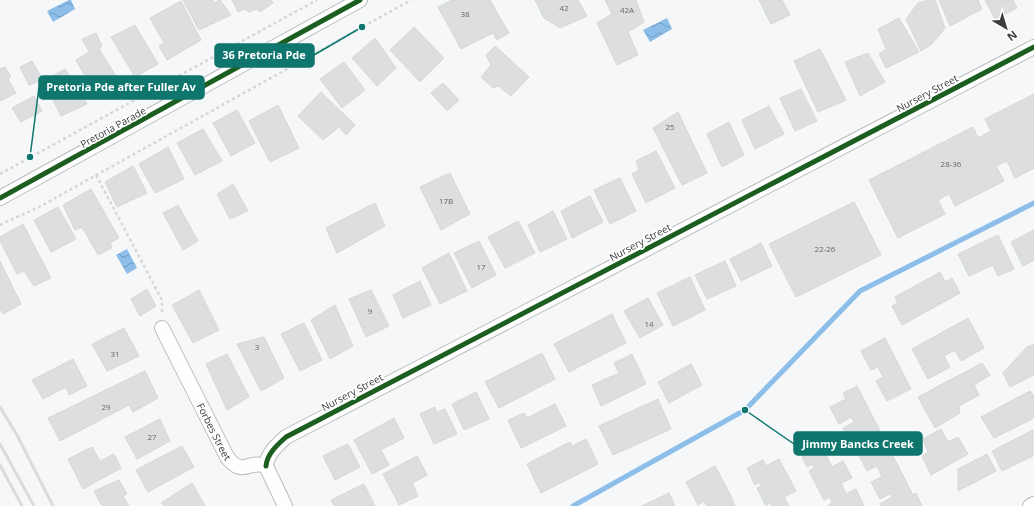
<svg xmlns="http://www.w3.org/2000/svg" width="1034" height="506" viewBox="0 0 1034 506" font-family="'Open Sans',sans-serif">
<defs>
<pattern id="water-waves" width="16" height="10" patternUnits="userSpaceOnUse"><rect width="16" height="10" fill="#8cbee9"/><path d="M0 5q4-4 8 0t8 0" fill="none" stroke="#739cbe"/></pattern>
</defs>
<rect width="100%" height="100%" fill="#f5f7f9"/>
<path fill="url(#water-waves)" d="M69 0H71L75 9 53 22 47 11Z
M667 18 672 29 650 42 643 30Z
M127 249 137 268 127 274 116 255Z"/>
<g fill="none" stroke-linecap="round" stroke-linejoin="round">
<path stroke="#8cbee9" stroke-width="5" d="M573 506 745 410 860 291 1034 203"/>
</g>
<path fill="#dddee0" stroke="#d5d7d8" d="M183 0H213L214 3 220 0 231 15 199 30Z
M232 0H271L273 3 260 12 257 9 249 12 245 9 238 12Z
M452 0H490L509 33 497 40 493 33 461 49 438 7Z
M535 0H578L587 16 560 28 544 18Z
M605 0H636L644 22 628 32 638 55 617 65 597 23 612 14Z
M759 0H782L790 15 771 24Z
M929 0H935L945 28 932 44 921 51 906 19 918 3Z
M939 0H978L982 9 950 26Z
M985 0H1013L1017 8 995 19Z
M181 1 201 40 167 60 159 46 164 43 150 18Z
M899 18 919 52 886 68 879 54 886 49 878 29Z
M135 25 158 64 135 77 111 37Z
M414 27 444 58 420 82 390 50Z
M96 33 102 46 99 49 121 84 96 95 76 60 89 52 82 39Z
M375 38 396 68 377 86 352 58Z
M495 46 529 77 511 96 498 86 493 88 481 77 491 65 486 55Z
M820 49 846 100 818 112 794 61Z
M868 53 885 82 860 96 845 62Z
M32 61 43 80 29 85 20 67Z
M344 62 365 90 342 108 320 79Z
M5 67 11 77 8 79 16 93 0 101V69Z
M65 69 87 104 61 116 47 88 51 83 49 78Z
M443 83 459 100 447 111 431 93Z
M801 89 817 121 795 131 780 98Z
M321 92 355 125 346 135 339 127 323 140 298 116Z
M1034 94V168L1015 178 1007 161 996 166 1004 181 955 206 949 194 938 200 945 214 898 238 869 180 973 127 978 138 991 131 985 119Z
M34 96 42 111 21 122 12 108Z
M278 105 299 148 270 162 249 121Z
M769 106 784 134 755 149 742 120Z
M237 110 255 143 231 156 213 123Z
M678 112 707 173 682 185 653 128Z
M729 122 744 155 722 167 707 134Z
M203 129 222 161 195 175 177 143Z
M168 147 184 179 155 193 139 164Z
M656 151 675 188 646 203 632 174 639 170 636 161Z
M133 166 147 193 117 207 105 182Z
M450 173 470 214 441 230 420 187Z
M620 178 636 211 610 224 594 190Z
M233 184 248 211 230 219 217 194Z
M91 189 119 238 110 243 112 248 98 255 82 227 75 230 63 205Z
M590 196 603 222 572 238 561 211Z
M854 202 881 255 796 297 769 244Z
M375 203 385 226 337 253 326 228Z
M178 205 198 241 183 250 163 213Z
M58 207 76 239 51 252 34 220Z
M553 211 567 239 540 252 528 225Z
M518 221 535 253 505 268 488 237Z
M23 224 51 278 34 286 24 271 17 274 0 241V237Z
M1034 230V260L1023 266 1011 242Z
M998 235 1014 269 998 276 993 265 969 276 958 254Z
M479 241 496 275 472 288 454 253Z
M761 243 772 266 741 281 730 259Z
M449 253 467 291 440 304 422 268Z
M0 261 21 304 3 314 0 309Z
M725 261 736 286 707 299 695 275Z
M940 272 945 282 952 278 960 293 902 325 892 306 898 303 895 297Z
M690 277 705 310 673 326 657 293Z
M420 281 431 305 403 318 393 295Z
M147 289 156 306 140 316 131 299Z
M199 290 219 330 193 343 172 305Z
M371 290 389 326 366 337 349 299Z
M648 298 663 325 640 338 624 311Z
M335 305 353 346 330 359 311 320Z
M612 314 626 343 569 372 554 344Z
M968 318 984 348 961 361 955 350 944 356 950 367 928 379 912 349Z
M304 323 322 360 300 371 281 334Z
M124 328 139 356 107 371 92 344Z
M264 337 284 378 261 391 237 344Z
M885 338 911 389 887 401 876 381 883 377 878 367 871 370 861 351Z
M1034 344V375L1010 387 1003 373 1027 347Z
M542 353 555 379 499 408 485 382Z
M227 354 249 397 227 410 206 364Z
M632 354 646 384 601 406 592 385 619 373 614 363Z
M73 359 87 386 69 395 66 387 43 399 32 380Z
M982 363 990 375 974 385 979 395 959 406 960 413 935 428 918 397Z
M691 364 702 385 669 403 658 382Z
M145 371 158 398 133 412 129 405 60 441 48 418Z
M857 386 913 495 916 493 922 506H881L880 504 892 497 890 494 880 499 871 482 882 477 877 466 867 471 858 454 867 449 862 439 851 445 843 428 854 422 851 417 839 424 830 407 846 399 843 393Z
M1030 391 1034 396V418L994 438 981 417Z
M476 392 489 419 464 430 452 404Z
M658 399 671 429 613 455 599 426Z
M555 404 566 426 521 448 508 420 524 413 527 418Z
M435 407 437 412 445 409 457 434 434 444 420 414Z
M394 418 404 438 381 450 389 465 372 474 354 440Z
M160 419 170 441 137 459 125 437Z
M941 429 948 442 958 437 968 454 931 475 922 456 928 452 923 439Z
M1033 430V456L1002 471 992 451Z
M586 439 598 464 541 493 527 464 570 442 572 446Z
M833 441 838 449 826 455 832 467 843 461 852 478 841 483 846 494 856 489 864 506H828L832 502 830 497 824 500 809 471 814 468 812 464 807 467 802 457Z
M348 444 360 467 335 480 323 456Z
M182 446 194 467 148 492 136 470Z
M92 447 100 461 114 454 121 468 83 489 68 459Z
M987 454 996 471 958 491V469Z
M417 456 427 475 412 483 418 496 399 505 383 474Z
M779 459 796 491 784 497 789 506H772L770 503 766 506 757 488 761 486 759 482 755 485 747 468 763 460 766 466Z
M715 466 730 494 735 506H707L704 501 698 505 686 482Z
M119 480 127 494 123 496 129 506H102L94 491Z
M192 483 205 506H165L161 503Z
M364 484 375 506H334L331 500Z
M669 493 675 506H642Z"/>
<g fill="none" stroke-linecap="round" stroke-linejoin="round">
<g stroke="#babcbd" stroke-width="16">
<g id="minor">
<path d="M0 198 360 0"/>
<path id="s1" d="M162 328 227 457C243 478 248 459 266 466L285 506"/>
<path d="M266 466C267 454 277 445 286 437L1034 47"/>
<path d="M1030 506 1034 504"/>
</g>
</g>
<path stroke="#d5d6d6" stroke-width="2.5" stroke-dasharray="3 3" stroke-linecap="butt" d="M0 174 317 0
M96 175 162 300V314
M0 225 39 207 411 0"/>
<use href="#minor" stroke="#fefefe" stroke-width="14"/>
<path stroke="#dbdbdb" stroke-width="3" d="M0 407 17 435 53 506
M0 444 34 506
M0 465 22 506"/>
<g stroke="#fff" stroke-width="8">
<path id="cycleway" d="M0 198 360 0
M266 466C267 454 277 445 286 437L1034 47"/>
</g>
<use href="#cycleway" stroke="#1b5e20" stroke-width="5"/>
</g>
<g text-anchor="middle" stroke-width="3.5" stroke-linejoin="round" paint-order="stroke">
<g font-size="8" fill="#656768">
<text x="564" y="11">42</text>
<text x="627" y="13">42A</text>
<text x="465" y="17">38</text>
<text x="670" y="130">25</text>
<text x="951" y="167">28-36</text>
<text x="446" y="204">17B</text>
<text x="825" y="252">22-26</text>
<text x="481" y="270">17</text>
<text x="370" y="314">9</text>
<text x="649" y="327">14</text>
<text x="257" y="350">3</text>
<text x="115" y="357">31</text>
<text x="106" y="410">29</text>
<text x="152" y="440">27</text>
</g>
<g font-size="10" fill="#3a3c3d" stroke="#fff">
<text transform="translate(927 93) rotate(-28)" y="4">Nursery Street</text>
<text transform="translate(113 127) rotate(-29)" y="4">Pretoria Parade</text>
<text transform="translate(640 242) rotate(-28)" y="4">Nursery Street</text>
<text transform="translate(352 392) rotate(-28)" y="4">Nursery Street</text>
<text dy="4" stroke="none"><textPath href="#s1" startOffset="116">Forbes Street</textPath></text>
</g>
</g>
<path fill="none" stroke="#0f766e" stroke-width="1.5" d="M362 27L314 55M30 157L39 87M745 410L794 444"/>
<g fill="#0f766e" stroke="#fff" stroke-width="1.5">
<circle cx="362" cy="27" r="4"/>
<circle cx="30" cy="157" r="4"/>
<circle cx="745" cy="410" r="4"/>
</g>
<g fill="#0f766e" stroke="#0f766e" stroke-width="1.5">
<rect x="215" y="44" width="99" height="23" rx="4"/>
<rect x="39" y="76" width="165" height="23" rx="4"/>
<rect x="794" y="432" width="128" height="23" rx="4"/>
</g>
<g font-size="11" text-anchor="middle" font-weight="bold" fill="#fff">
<text x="264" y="59">36 Pretoria Pde</text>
<text x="121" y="91">Pretoria Pde after Fuller Av</text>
<text x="858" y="448">Jimmy Bancks Creek</text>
</g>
<g transform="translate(1006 28) rotate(142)" stroke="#ffffff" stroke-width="3" paint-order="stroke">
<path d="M0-3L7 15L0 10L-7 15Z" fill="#3a3c3d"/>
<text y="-6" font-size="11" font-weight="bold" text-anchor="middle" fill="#3a3c3d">N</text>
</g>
</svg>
